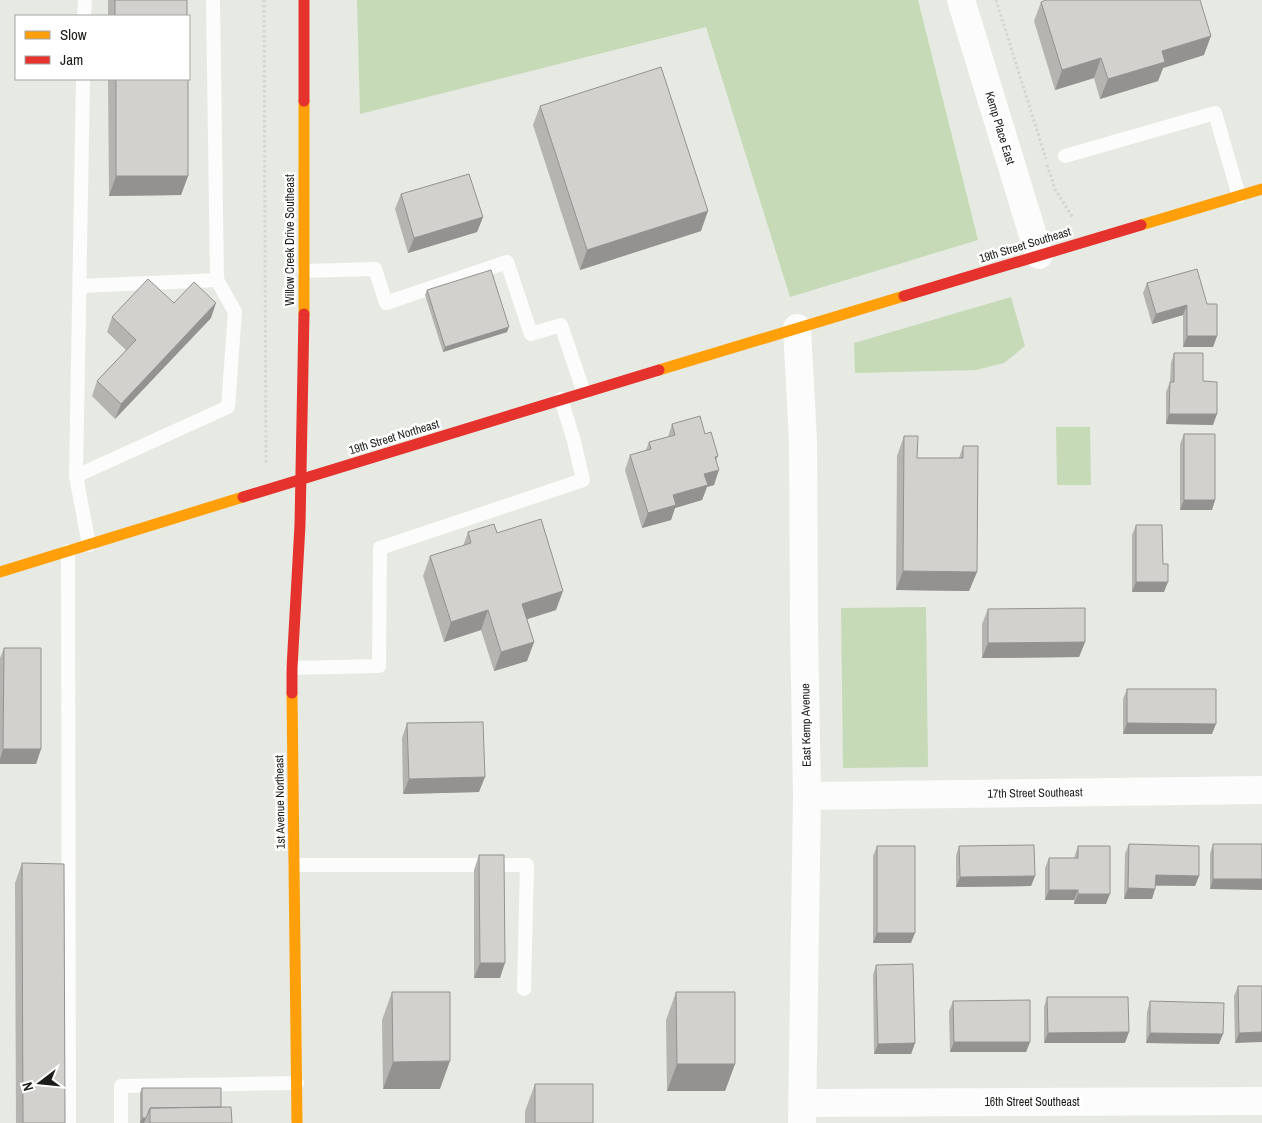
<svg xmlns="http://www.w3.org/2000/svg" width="1262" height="1123" viewBox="0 0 1262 1123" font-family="'Archivo Narrow',sans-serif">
<rect width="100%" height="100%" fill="#e6eae2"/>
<path fill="#c6dab7" d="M357 0H918L978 240 790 297 706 27 360 114Z
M1011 297 1025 346 1004 363 976 370 855 373 854 343Z
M1056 427H1090L1091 485H1057Z
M926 607 928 767 843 768 841 608Z"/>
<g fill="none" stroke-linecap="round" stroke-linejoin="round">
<path stroke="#d4d6d4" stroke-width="3" stroke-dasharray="2.5 2.5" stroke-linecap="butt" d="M264 0 266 464
M996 0 1046 159
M1047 165 1055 189 1073 218"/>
<path stroke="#fbfcfb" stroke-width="14" d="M84 16 85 0
M83 79 76 476 89 545
M1065 156 1215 113 1239 196
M304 271 375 269 386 303 507 262 531 334 561 325 584 393
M80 286 217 280 213 0
M76 476 228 407 235 312 217 280
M68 551 69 1123
M292 668 379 666 380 548 583 480 574 441 561 399
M295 865H527L524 989
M121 1123V1086L297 1083"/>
<path stroke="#fbfcfb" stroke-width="28" d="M961 0 1039 255
M797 328 803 441 804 625 807 796 802 1123
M807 796 1262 790
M802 1103 1262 1101"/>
<path stroke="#ff9f0a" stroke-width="11" d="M1141 225 1262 189
M304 314V101
M659 370 904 296
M0 572 243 497
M292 693 297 1123"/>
<path stroke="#e5322d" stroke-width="11" d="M304 0V101
M904 296 1141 225
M243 497 659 370
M292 693V668L300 525 304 314"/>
</g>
<path fill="#b5b4b1" d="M108 0H187V16H108Z
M1041 2 1204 55 1163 68 1158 81 1100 99 1094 78 1055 90 1034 21Z
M108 79H188V176L181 195 109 196Z
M540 106 701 231 580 270 533 125Z
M401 194 483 217 477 232 408 253 395 209Z
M1147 283 1207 304 1217 336 1213 347H1183V315L1152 324 1143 293Z
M427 290 507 332 443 352 425 295Z
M174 303 211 318 115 419 92 396 97 381 126 350 107 332 112 317Z
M1174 353 1203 381 1213 425 1166 424V392L1170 382 1171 363Z
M672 424 705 434 718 456 716 461 714 485 707 487 702 500 675 508 671 520 642 528 625 470 630 455 646 450 649 442 668 437Z
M1184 434 1215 500 1212 510H1180V444Z
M904 436 917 458H959L963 446 977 572 969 591 896 590 897 456Z
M1136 525 1163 564 1164 592H1132V535Z
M468 532 497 533 556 610 527 619 534 642 527 661 494 671 481 630 444 642 423 576 430 556 463 546Z
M988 609 1085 642 1079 657 982 658V624Z
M4 648 41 749 36 764H0V658Z
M1127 689 1212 734H1123V699Z
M407 723 479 792 403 794 402 738Z
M1129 844 1199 876 1195 886H1155V889L1152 899H1124L1125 854Z
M1213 844H1262L1210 889V854Z
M877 846 911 943H873V856Z
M959 846 1035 876 1031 886 956 887V856Z
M1078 846 1106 904H1074V900H1045V868L1049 858H1074Z
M479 855 500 978H474V870Z
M22 863 65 1123H16L15 883Z
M876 965 915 1043 911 1054H874L873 975Z
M1238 986H1262L1235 1043 1234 996Z
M392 992 440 1089H383L382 1020Z
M676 992 735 1064 725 1091H667L666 1020Z
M1047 997 1125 1043H1044V1007Z
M953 1001 1030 1042 1026 1052H950L949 1011Z
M1150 1001 1219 1044 1146 1043 1147 1012Z
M535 1084 593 1123H525V1111Z
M142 1088 221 1107 232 1123H140V1093Z"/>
<path fill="#949290" d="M1211 36 1204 55 1163 68 1158 81 1100 99 1108 79 1162 51Z
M1101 58 1094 78 1055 90 1062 70Z
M116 176H188L181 195 109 196Z
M708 211 701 231 580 270 587 250Z
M483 217 477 232 408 253 414 238Z
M216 303 211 318 115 419 121 404Z
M1187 305 1183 315 1152 324 1156 314Z
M509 327 507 332 443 352 445 347Z
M1187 336H1217L1213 347H1183Z
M1169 414H1217L1213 425 1166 424Z
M719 470 714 485 707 487 702 500 675 508 671 520 642 528 648 513 704 474Z
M1184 500H1215L1212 510H1180Z
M903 571 977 572 969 591 896 590Z
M1136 582H1168L1164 592H1132Z
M563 591 556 610 515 623 522 604Z
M488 610 481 630 444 642 451 622Z
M534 642 527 661 494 671 501 652Z
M1085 642 1079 657 982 658 988 643Z
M1127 723 1216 724 1212 734H1123Z
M3 749H41L36 764H0V759Z
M485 777 479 792 403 794 409 779Z
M1156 875 1199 876 1195 886 1152 885Z
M1035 876 1031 886 956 887 960 877Z
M1213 879H1262V890L1210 889Z
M1128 888 1155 889 1152 899H1124Z
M1049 890H1078L1074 900H1045Z
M1078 894H1110L1106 904H1074Z
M877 933H915L911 943H873Z
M480 963H505L500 978H474Z
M1129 1032 1125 1043H1044L1048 1033Z
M1262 1032V1042L1235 1043 1239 1033Z
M1150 1033 1223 1034 1219 1044 1146 1043Z
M954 1042H1030L1026 1052H950Z
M915 1043 911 1054H874L878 1044Z
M450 1061 440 1089H383L393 1062Z
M677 1064H735L725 1091H667Z
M142 1118H146L144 1123H140Z"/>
<path fill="#d3d1ce" stroke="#949290" d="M115 0H187V16H115Z
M1046 0H1200L1211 36 1162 51 1165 62 1108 79 1101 58 1062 70 1041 2Z
M661 67 708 211 587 250 540 106Z
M116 79H188V176H116Z
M469 174 483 217 414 238 401 194Z
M1197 269 1207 304H1217V336H1187V305L1156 314 1147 283Z
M491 270 509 327 445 347 427 290Z
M148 279 174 303 194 282 216 303 121 404 97 381 136 340 112 317Z
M1174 353H1203V381L1217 382V414H1169L1170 382H1174Z
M700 416 705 434 711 432 718 456 715 457 719 470 704 474 708 485 673 495 676 505 648 513 630 455 651 449 649 442 675 435 672 424Z
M1184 434H1215V500H1184Z
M904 436H918L917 458H963V446H978L977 572 903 571Z
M541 519 563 591 522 604 534 642 501 652 488 610 451 622 430 556 471 543 468 532 494 524 497 533Z
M1136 525H1162L1163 564H1168V582H1136Z
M1085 608V642L988 643V609Z
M4 648H41V749H3Z
M1127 689H1216V724L1127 723Z
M483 722 485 777 409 779 407 723Z
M1129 844 1199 846V876L1156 875 1155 889 1128 888Z
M1213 844H1262V879H1213Z
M1034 845 1035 876 960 877 959 846Z
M877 846H915V933H877Z
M1078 846H1110V894H1078V890H1049V858H1078Z
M479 855H504L505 963H480Z
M22 863 64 864 65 1123H23Z
M913 964 915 1043 878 1044 876 965Z
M1238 986H1262V1032L1239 1033Z
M392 992H450V1061L393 1062Z
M676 992H735V1064H677Z
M1047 997H1128L1129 1032 1048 1033Z
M1030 1000V1042H954L953 1001Z
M1150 1001 1224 1003 1223 1034 1150 1033Z
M535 1084H593V1123H535Z
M142 1088H221V1107L150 1108 146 1118H142Z
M231 1107 232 1123H150V1108Z"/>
<g text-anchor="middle" stroke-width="5" stroke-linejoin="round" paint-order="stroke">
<g font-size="12" fill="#1a1d18" stroke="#fff">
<text transform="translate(1000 128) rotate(73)" y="4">Kemp Place East</text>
<text transform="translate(290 240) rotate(-90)" y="4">Willow Creek Drive Southeast</text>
<text transform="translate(1025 245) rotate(-17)" y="4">19th Street Southeast</text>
<text transform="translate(394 437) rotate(-17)" y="4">19th Street Northeast</text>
<text transform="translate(806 725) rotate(-91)" y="4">East Kemp Avenue</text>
<text transform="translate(1035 793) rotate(-1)" y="4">17th Street Southeast</text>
<text transform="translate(280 802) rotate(-91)" y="4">1st Avenue Northeast</text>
<text x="1032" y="1106">16th Street Southeast</text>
</g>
</g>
<rect x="15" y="15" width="175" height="65" fill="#ffffff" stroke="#a3a5a3"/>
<rect x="25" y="31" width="25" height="8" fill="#ff9f0a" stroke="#a3a5a3"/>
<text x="60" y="40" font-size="15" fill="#1a1d18">Slow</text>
<rect x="25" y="56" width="25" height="8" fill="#e5322d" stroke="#a3a5a3"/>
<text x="60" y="65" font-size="15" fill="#1a1d18">Jam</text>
<g transform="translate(40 1083) rotate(254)" stroke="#ffffff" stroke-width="4" paint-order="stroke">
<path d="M0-4L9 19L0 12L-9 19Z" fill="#1a1d18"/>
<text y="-8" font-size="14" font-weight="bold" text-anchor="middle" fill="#1a1d18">N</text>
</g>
</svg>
